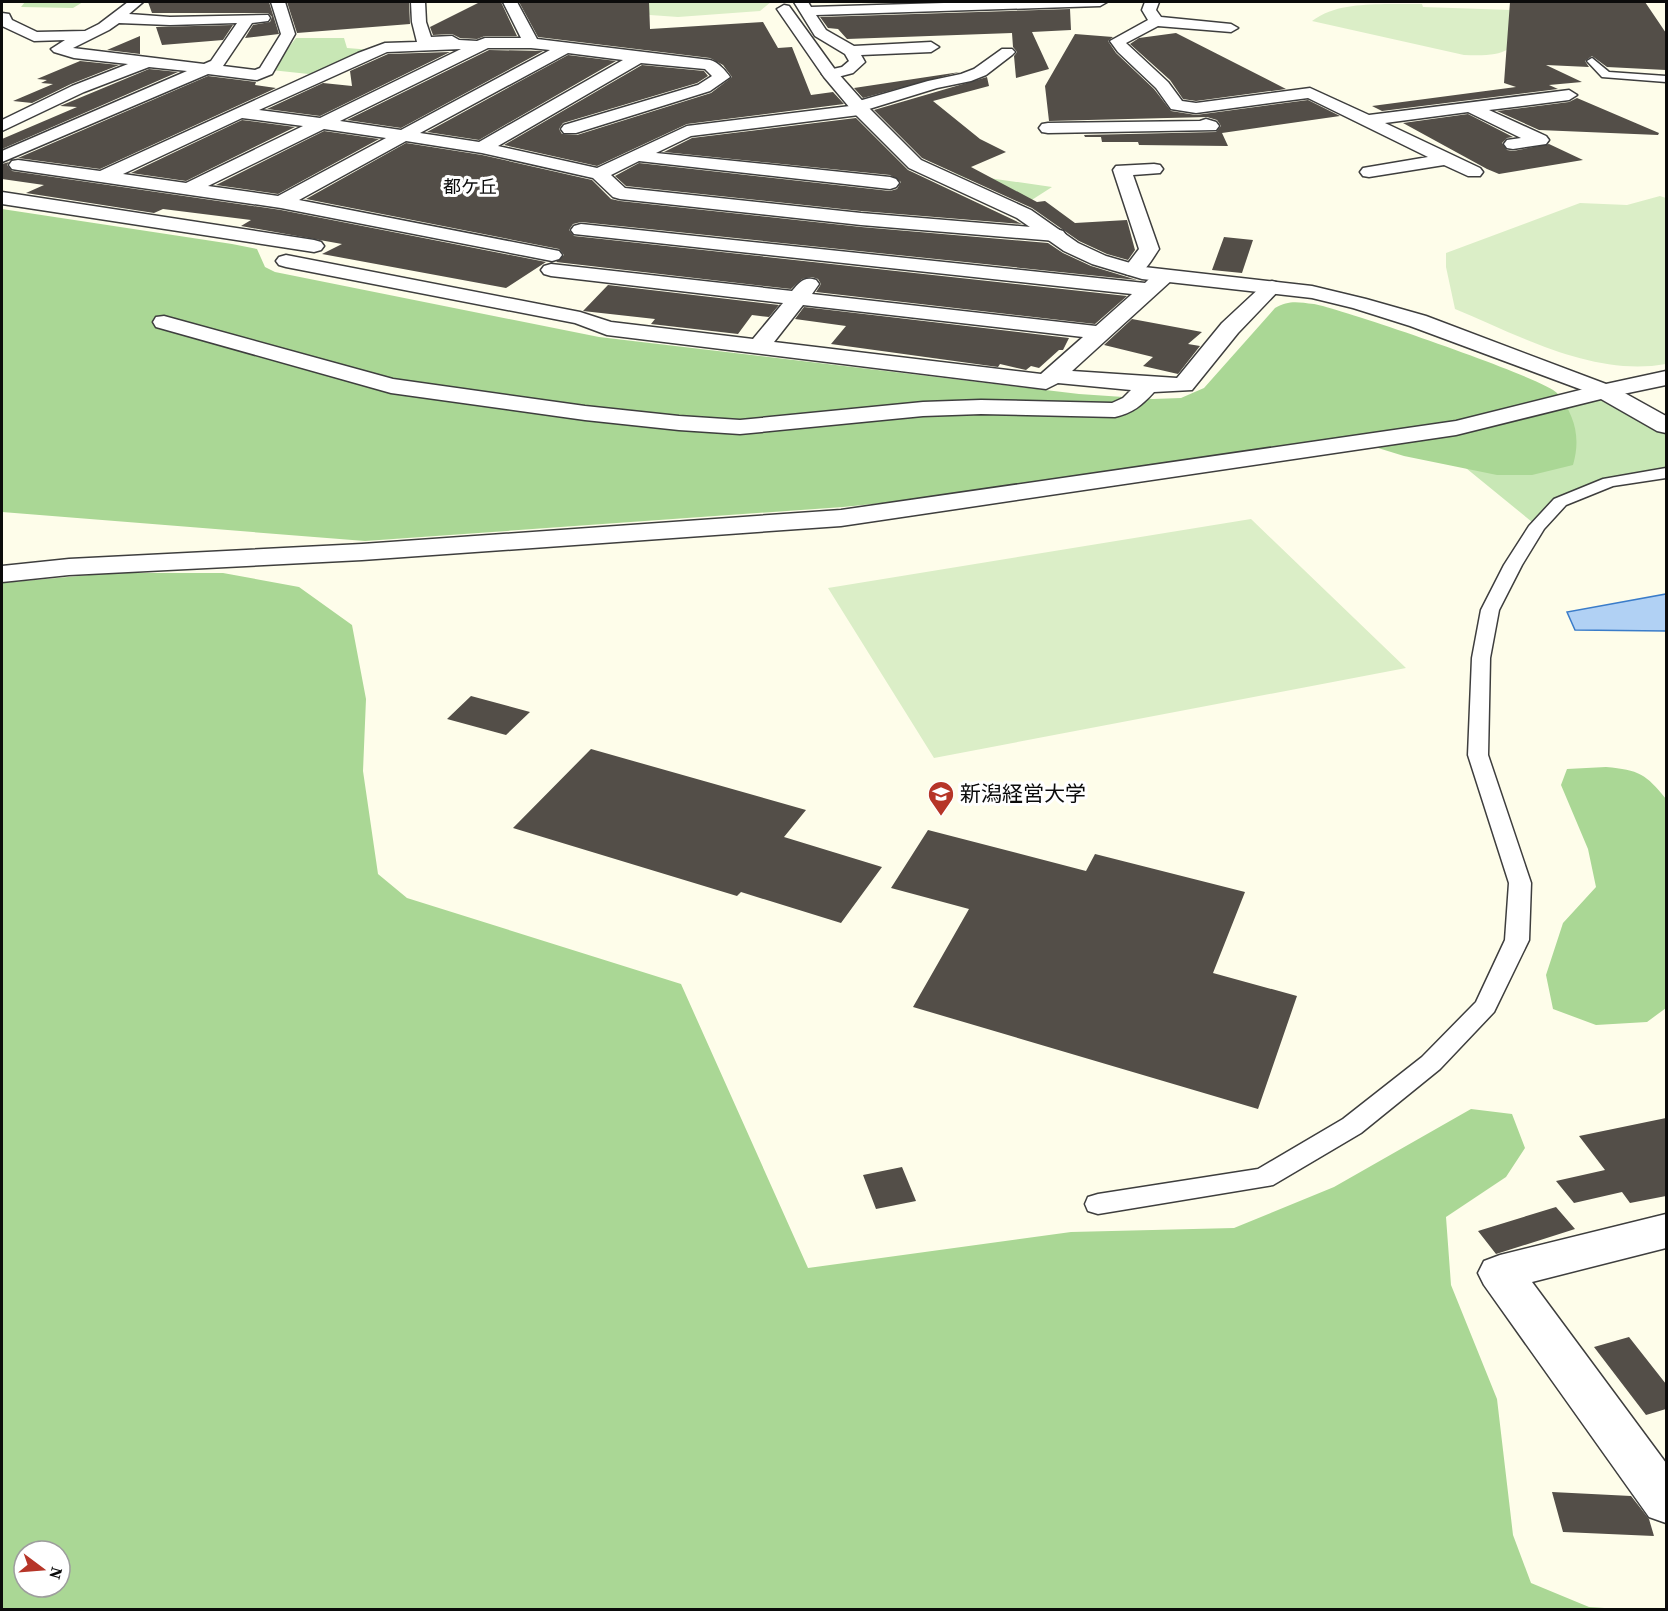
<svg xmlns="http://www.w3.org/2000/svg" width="1668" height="1611" viewBox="0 0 1668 1611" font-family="'Source Serif 4','Noto Sans JP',serif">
<rect width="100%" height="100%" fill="#fefdea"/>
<path fill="#c8e7b5" d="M25 2H83L73 8 21 7Z
M296 38H344L347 48 372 50 318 75 271 70Z
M954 173 1052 187 1027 203Z
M1604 391 1666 426V473L1609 482 1560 502 1537 526 1423 433Z"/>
<path fill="#aad795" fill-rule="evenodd" d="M2 209 232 244 257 249 265 267 275 272 599 337 1079 394 1153 399 1181 398 1204 388 1275 308C1289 300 1297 302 1314 304 1342 309 1544 378 1557 393 1575 415 1581 438 1573 465L1532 475H1497L1404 456 1378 448 1324 440 932 498 843 507 365 541 2 512Z
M112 573H223L299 587 352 625 366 699 363 771 378 874 407 898 681 984 808 1268 1071 1232 1234 1228 1334 1187 1471 1109 1512 1114 1525 1148 1506 1177 1446 1217 1451 1285 1497 1399 1513 1535 1531 1583 1589 1607 1620 1609H2V583ZM24 1551H60V1587H24Z
M1606 767C1639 770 1646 774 1666 799V1008L1647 1022 1596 1025 1553 1009 1546 975 1563 923 1596 887 1588 849 1561 785 1567 769Z"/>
<path fill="#dbeec7" d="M618 2H771L760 11 678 17 650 15Z
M1385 4H1422L1423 7 1539 11C1512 49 1514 57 1464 55L1312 21C1334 5 1359 5 1385 4Z
M1660 196 1666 198V364C1594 377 1520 336 1455 309L1446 267V253L1580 203 1627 205Z
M1251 519 1406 668 934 758 828 588Z"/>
<path fill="#b1d1f4" stroke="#3a7cc9" stroke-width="1.5" d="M1666 594V631L1575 630 1567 612Z"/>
<path fill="#534e48" d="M148 2H269L279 34 245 38 253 25 270 22 272 17 268 13H152Z
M287 2H409L410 24 297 33Z
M480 2H501L517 36H485L477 39 460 38 452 34 433 35 430 27Z
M519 2H649L650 29 763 22 778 48 792 47 811 95 833 92 844 104 687 124 597 166 504 145 642 65 704 71 708 76 697 83 563 123 559 129 562 134 577 135 711 93 732 77 723 65 710 58 538 37Z
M1510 2H1645L1666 33V70L1607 67 1592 56 1585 61 1589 67 1546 65 1582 82 1549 85 1558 89 1382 111 1372 106 1516 87 1504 83Z
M1070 9 1071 30 1032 32 1049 69 1016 78 1014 56 1017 52 1013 47 1012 33 847 39 838 29 828 28 820 17Z
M233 25 223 40 162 45 156 27Z
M1176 33 1286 89 1196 101 1183 99 1170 80 1130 44 1139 38Z
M1075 34 1113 37 1108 41 1116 53 1154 89 1171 111 1196 115 1308 100 1340 116 1222 133 1228 146 1139 145 1138 142H1102L1101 137H1085L1084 135 1216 132 1221 126 1217 120 1207 117 1049 121 1045 86Z
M140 36V54L107 50Z
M489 50 543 51 401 128 347 120Z
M450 52 320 116 267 109 323 83 352 86 350 71 388 54Z
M568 55 616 61 479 140 427 132Z
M80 61 119 65 71 84 32 103 13 101 53 84 41 83 47 80 37 79Z
M149 69 178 72 2 149V139L77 107 60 106Z
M960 72 863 98 854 88Z
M208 76 256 82 255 85 276 88 100 169 18 158Z
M987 77 989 86 933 101 980 139 1006 152 971 167 1037 202 1045 201 1075 223 1127 220 1135 250 1128 260 1107 254 1079 241 1032 208 922 158 874 110Z
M1577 98 1659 133 1658 135 1539 130 1497 111 1569 102Z
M1468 114 1513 137 1507 138 1502 143 1507 150 1513 151 1549 144 1583 160 1499 174 1487 169 1403 123Z
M856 118 908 170 1022 224 861 211 626 186 615 176 639 163 890 191 897 189 901 182 890 175 664 152 692 138Z
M242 120 295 127 186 181 131 173Z
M324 131 379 139 278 194 216 185Z
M406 143 482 155 592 180 611 199 620 201 861 227 1048 243 1063 253 1091 266 1137 280 581 222 573 224 569 230 574 236 1127 296 1095 324 816 292 821 284 818 279 812 277 802 279 791 289 556 262 564 255 559 249 306 199Z
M9 162 7 165 12 171 281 210 546 262 506 288 322 254 342 244 241 226 251 220 163 209 154 213 26 193 44 185 2 179V164Z
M1224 237 1253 240 1242 273 1212 270Z
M608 285 779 305 769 317 752 315 738 334 651 324 655 319 583 311Z
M804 307 1069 338 1063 350H1059L1039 368 1031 366 1026 370 1000 364 998 367 831 344 846 326 795 319Z
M1132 319 1202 332 1188 344 1200 346 1178 374 1143 366 1153 357 1104 345Z
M471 696 530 712 506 735 447 719Z
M591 749 806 810 784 837 882 867 841 923 741 892 737 896 513 828Z
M928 830 1086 871 1095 854 1245 892 1213 973 1297 996 1258 1109 913 1007 969 909 891 888Z
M1666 1118V1196L1630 1203 1622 1192 1574 1203 1556 1181 1605 1170 1579 1136Z
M902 1167 916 1201 876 1209 863 1175Z
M1556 1207 1575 1229 1496 1254 1478 1231Z
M1629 1337 1666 1384V1409L1646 1415 1594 1347Z
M1552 1492 1631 1496 1649 1519 1654 1536 1563 1532Z"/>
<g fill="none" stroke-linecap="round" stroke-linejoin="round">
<g stroke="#3e3e3e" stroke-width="3">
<path id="service" d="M1592 58 1609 72 1666 76V82L1602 77 1587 61Z
M1666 468V478L1613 486 1566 505 1544 529 1522 565 1499 610 1490 658 1488 755 1531 883 1529 940 1494 1012 1440 1069 1361 1133 1273 1185 1098 1214 1088 1211 1085 1204 1088 1197 1098 1194 1258 1169 1343 1119 1422 1057 1476 1002 1505 940 1509 883 1468 755 1472 658 1481 610 1504 565 1529 526 1554 499 1603 479Z"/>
</g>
<g stroke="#3e3e3e" stroke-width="3">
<path id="minor" d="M128 2H143L129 14 170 17 268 15 270 18 268 21 252 23 223 66 255 70 260 68 281 34 271 2H285L295 34 272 74 257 80 208 74 2 162V151L187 71 149 67 84 92 2 131V120L72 86 128 64 74 58 54 52 51 49 65 40 34 41 2 26V13L9 14 12 20 37 32 85 31 99 24ZM119 23 170 25 237 23 211 61 204 64 73 48 109 30Z
M411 2H425L426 22 431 37 452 36 459 40 477 41 485 38H521L503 2H517L537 39 710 60C718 62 725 70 730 77L710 91 576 133H564L561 129 564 125 698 85 712 76 705 69 641 63 498 146 597 168 687 126 850 106 852 103 928 81 961 74 974 69 1002 49H1012L1015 52 1012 55 986 75 971 81 937 88 869 109 867 114 691 136 656 153 890 177 896 179 899 183 896 187 890 189 639 161 611 175 625 188 861 213 1056 229 1063 231 1066 235 1063 239 1056 241 861 225 620 199 613 197 593 178 482 153 406 141 299 200 559 251 562 255 559 259 552 261 281 208 18 170 12 169 9 165 12 161 18 160 100 171 358 53 385 43 417 42 412 22ZM488 48H531L550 50 401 130 340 121ZM461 49 320 118 259 110 387 52ZM568 53 623 60 479 142 420 133ZM242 118 303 126 186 183 123 174ZM324 129 386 138 278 196 208 186Z
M794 2H808L811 7 977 2H1107L1100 6 816 15 826 30 854 46 931 42 939 47 931 52 861 55 865 62 853 73 830 79 822 74 824 71 842 67 849 61 845 54 815 36Z
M1145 2H1159L1156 10 1161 17 1231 24 1238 28 1231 32 1158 26 1126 43 1168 82 1182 101 1196 103 1310 88 1369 115 1569 90 1577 95 1569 100 1489 110 1546 136 1549 140 1546 144 1513 149 1507 148 1504 144 1507 140 1521 138 1468 112 1385 123 1480 168 1483 172 1480 176H1468L1444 165 1369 177 1363 176 1360 172 1363 168 1428 157 1308 98 1196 113 1171 109 1156 88 1118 52 1110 41 1148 20 1142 10Z
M1206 119 1216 122 1219 126 1216 130 1048 133 1042 132 1039 128 1042 124 1048 123 1200 121Z
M1154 164 1160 165 1163 169 1160 173 1133 175 1159 249C1150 262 1143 279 1126 274L1123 270 1139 249 1113 170 1116 166Z
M2 192 314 240 321 242 324 246 321 250 314 252 2 204Z
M581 224 1145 283C1154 275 1159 268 1172 272L1175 276 1172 280 1072 371 1177 378 1222 323 1265 283 1272 281 1279 283 1282 287 1238 333 1192 390 1154 392C1142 405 1133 413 1115 417L981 414 923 416 740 434 679 430 585 420 391 393 156 327 153 322 156 317 164 316 393 379 585 406 679 416 740 420 923 402 981 400 1112 403 1123 398 1131 390 1058 383 1046 389 607 335 575 323 286 267 279 265 276 261 279 257 286 255 580 312 611 322 753 339 783 303 551 276 544 274 541 270 544 266 551 264 792 291C800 282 804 276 816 280L819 284 812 294 1096 326 1132 294 574 234 571 230 574 226ZM803 305 1083 337 1041 374 774 342Z
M1604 384 1612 386 1666 416V433L1657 431 1601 399 1456 435 841 526 362 560 69 575 2 582V566L69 559 362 544 841 510 1456 421Z
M1666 1214V1248L1532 1282 1666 1463V1523L1649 1517 1484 1285 1478 1273 1484 1261 1500 1255Z"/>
</g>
<g stroke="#3e3e3e" stroke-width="3">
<path id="tertiary" d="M784 5 789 6 836 71 867 106 921 160 1031 210 1078 243 1106 256 1144 267 1312 286 1366 299 1426 316 1606 384 1666 371V385L1604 398 1410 326 1353 308 1312 298 1142 279 1092 264 1064 251 1017 218 909 168 855 114 824 77 777 9Z"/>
</g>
<use href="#service" fill="#fff" fill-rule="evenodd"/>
<use href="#minor" fill="#fff" fill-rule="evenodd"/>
<use href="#tertiary" fill="#fff" fill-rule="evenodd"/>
</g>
<defs>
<g id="university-pin" transform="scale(1.35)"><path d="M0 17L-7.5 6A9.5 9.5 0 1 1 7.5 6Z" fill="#b63528" stroke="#fff"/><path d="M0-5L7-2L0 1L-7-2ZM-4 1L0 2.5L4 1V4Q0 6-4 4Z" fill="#fff"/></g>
</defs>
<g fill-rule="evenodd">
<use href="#university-pin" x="941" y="794"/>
</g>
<g text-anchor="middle" stroke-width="6" stroke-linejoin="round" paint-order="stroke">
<g font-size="18" fill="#0b0b0b" stroke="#fff">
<text x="470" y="193">都ケ丘</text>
</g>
<g font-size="21" fill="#0b0b0b" stroke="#fff" text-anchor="start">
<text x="960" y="801">新潟経営大学</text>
</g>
</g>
<rect width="1668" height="1611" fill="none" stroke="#0b0b0b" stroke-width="6"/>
<g transform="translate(42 1569) rotate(106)"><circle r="28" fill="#ffffff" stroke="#9d9d9d" stroke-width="1.5"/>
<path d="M0-4.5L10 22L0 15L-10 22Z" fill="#b63528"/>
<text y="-9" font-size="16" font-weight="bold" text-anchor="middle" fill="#0b0b0b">N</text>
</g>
</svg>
